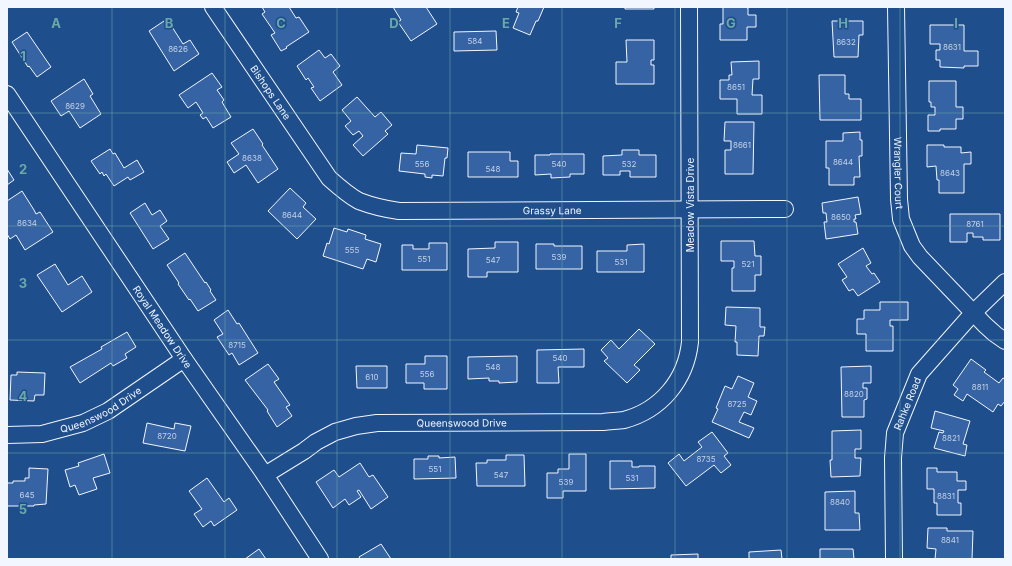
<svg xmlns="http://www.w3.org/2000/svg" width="1012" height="566" viewBox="0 0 1012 566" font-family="Inter,sans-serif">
<rect width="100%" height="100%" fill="#1f4e8c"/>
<path fill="#3563a3" stroke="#f2f6ff" d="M262 7H289L296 18 299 17 309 32 286 47 287 48 281 51 271 35 275 33 262 14 265 12Z
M393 7H426L437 24 411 41 398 22 401 20Z
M518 7H544L538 21H536L530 35 513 28 519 13 516 12Z
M625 7H654V9H625Z
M723 7H747V8H748V15H756V27H747V40H720V24H723Z
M167 19 183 44 190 40 199 54 174 71 149 31Z
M832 21H863V35H859L858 57H834Z
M930 25H964V51H978V66H964V68L940 67V60H936V50H940V44H930Z
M496 31 497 50 454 51V32Z
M27 32 51 67 37 77 29 66 28 67 12 42Z
M626 40H654V60H651V65H654V84H616V62H627Z
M319 50 325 58 331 54 340 66 333 72 342 85 320 101 311 88 314 87 308 78 306 80 297 66Z
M759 61V79H753L752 95H762V114H737V99H720V80H729V75H732L731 62Z
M212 73 222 87 217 90 224 100 222 102 231 117 213 128 206 117 203 119 200 115 203 113 196 102 188 108 179 95Z
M819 75H845V94H849V99H861V120H820Z
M84 79 93 94 90 96 101 114 80 128 69 111 61 116 51 101Z
M929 81H956V107H963V119H956V129H940V131H928V115H935V107H931V102H929Z
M357 97 375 117 381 112 392 125 385 131 388 134 363 156 353 145 363 136 359 131 353 135 345 126 351 121 342 110Z
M725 122H754L753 174H725V150H731V141H724Z
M253 129 263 144 262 145 278 169 258 183 246 165 234 173 227 162 239 154 231 143Z
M860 132V140H862V156H859L860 177H854V185H829V168H826V141H843V133Z
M417 145 448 148 447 158H445L443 176 432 175V178L425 177V174L399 171 401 153 416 154Z
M927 145H944V147H961V153L971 152V164H964V193H939V180H937L936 166 927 167Z
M110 149 113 154 115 153 124 168 137 160 144 172 130 180 128 177 114 186 106 174 104 176 102 172 100 174 91 161Z
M622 150H639V155H656V177H630V171H620V175H603V156L622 155Z
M468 152H510V161H518V177H468Z
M550 154H584V174H570V177L551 178V174L535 175V155H550Z
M7 169 14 180 7 185Z
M290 188 306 203 303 207 316 219 297 239 268 211Z
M22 191 34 210 36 214 40 212 53 232 25 250 16 235 10 239 7 234V201Z
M858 197 861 214 855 215 856 219H854V222H856L858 234 826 239 824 222H827L826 213H823L822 203Z
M145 203 152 215 160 210 167 221 160 226 169 239 153 249 130 213Z
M950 214H1000V240H983V237H973V233H967V242H950Z
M334 228 347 232 348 229 366 235 365 239 381 244 376 262 367 259 363 269 323 256 327 243 329 244Z
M721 241H754L755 256H761V275H755V291H732V268H734V261H721Z
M495 242H518V272H487V277H468V249L495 248Z
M429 243H447V270H402V245H413V249H429Z
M536 244H554V246H582V269H536Z
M644 244V272H597V251H627V245Z
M863 248 871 263 866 266 872 274 874 273 880 282 858 296 853 289 849 291 842 280 847 277 838 264Z
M185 253 205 283 206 282 211 290 210 291 216 300 198 311 190 299 189 300 178 284 179 283 167 265Z
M55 264 68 285 82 276 92 292 62 312 37 275Z
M880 302H908V320H890V326H893V351H866V334H857V319H864V310H880Z
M726 307 760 308V327H765L764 336H759L758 356 737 355V342H735L736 326 725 325Z
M228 310 237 324 239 323 258 353 239 365 232 353 229 355 217 337 223 334 214 320Z
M639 329 655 344 634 365 640 370 627 383 604 361 608 358 601 350 611 340 619 349Z
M127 332 136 347 125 354 127 358 113 366 111 363 80 383 70 367 102 349 101 347Z
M584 349V367H558L559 383H537V350Z
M425 356H447V389H424V383H406V364H425Z
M517 356V382L499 383V381H489V378L468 379V357Z
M971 359 986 370 984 372 999 383 1003 378 1005 379V401L1001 406 998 404 993 412 967 394 963 401 954 395 958 389 953 385Z
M268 364 279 379 274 382 290 405 286 407 292 416 277 427 267 411 268 410 245 380Z
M356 366H387V388H357Z
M871 366V383H863V388H867V399L864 400V417H842L841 367Z
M17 372 45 373 44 395H35L34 401 10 400 11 375H17Z
M738 376 754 383 748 397 757 401 751 415 744 412 739 422 754 428 749 438 712 422 718 409 716 408 725 386 732 389Z
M935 411 970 421 963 444 967 445 965 456 934 448 939 432 943 433 944 431 931 428Z
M147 423 174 429 175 423 191 426 185 451 143 443Z
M861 430V449H855V458H861L860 476 831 477 830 460H832V431Z
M712 432 728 453 724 456 731 465 721 473 714 465 686 486 668 463 679 454 684 461 702 447 698 442Z
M104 454 110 473 93 478 97 489 79 495 75 485 70 487 65 470 79 466 78 463Z
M569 454H586V491H563V498H547V473H558V469H569Z
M506 455H524L525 486H477L476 463H487V460H506Z
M428 456H439V458L455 457 456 478 414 479V459H428Z
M610 461H632V467H639V466H655V488L610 489Z
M360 463 369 477 373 475 388 497 371 509 359 490 357 491 361 497 349 505 345 499 333 508 316 482 334 470 339 477Z
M29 468 48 469 46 504 34 505V506H7V483H13V481H25V478H29Z
M927 468H937V472H957V481H966V490H958V503H961V515H937V503H934V489H927Z
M207 478 224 502 229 498 237 510 214 526 211 521 203 527 194 514 202 509 189 491Z
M855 491V513H859L860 530H825V492Z
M928 528H947V531H973L972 559H935L936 549 927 548Z
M381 544 391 559H360L359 557Z
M259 549 266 559H245Z
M820 549H853L854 559H820Z
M781 550 782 559H749V552Z
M698 554V559H671V555Z"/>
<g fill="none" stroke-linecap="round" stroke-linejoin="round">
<g stroke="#f2f6ff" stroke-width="18">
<g id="minor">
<path id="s1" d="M213 7 329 178C338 186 348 195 359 201 372 206 385 209 399 211L785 209"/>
<path id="s2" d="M896 7 899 199 901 219 912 246 920 257 985 325 995 334 1005 341"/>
<path id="s3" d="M7 94 184 359 265 475 320 559"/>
<path id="s4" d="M7 435 42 434 83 423 108 411 184 359"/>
<path id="s5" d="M265 475 304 451 316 442 335 432 356 426 377 423 603 422C610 421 617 421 624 420 661 410 686 380 690 342L689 7"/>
<path id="s6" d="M894 559 893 458 895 433 919 374 973 313 1005 282"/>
</g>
</g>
<use href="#minor" stroke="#1f4e8c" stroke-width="16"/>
</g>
<path fill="none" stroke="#6aa9a8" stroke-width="1" stroke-opacity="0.55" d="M112 7V559M225 7V559M337 7V559M450 7V559M562 7V559M675 7V559M787 7V559M900 7V559M7 113H1005M7 226H1005M7 340H1005M7 453H1005"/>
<g text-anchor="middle" stroke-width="3" stroke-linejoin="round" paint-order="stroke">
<g font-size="8" fill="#c3d1e8">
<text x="475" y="44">584</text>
<text x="846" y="45">8632</text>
<text x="952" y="50">8631</text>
<text x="178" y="52">8626</text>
<text x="736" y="90">8651</text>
<text x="75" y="109">8629</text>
<text x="742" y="148">8661</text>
<text x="252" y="161">8638</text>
<text x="843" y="165">8644</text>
<text x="422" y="167">556</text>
<text x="559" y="167">540</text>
<text x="629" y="167">532</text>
<text x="493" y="172">548</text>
<text x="950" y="176">8643</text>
<text x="292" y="218">8644</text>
<text x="841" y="220">8650</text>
<text x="27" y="226">8634</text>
<text x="975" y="227">8761</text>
<text x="352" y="253">555</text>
<text x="559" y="260">539</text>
<text x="424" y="262">551</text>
<text x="493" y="263">547</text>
<text x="621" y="265">531</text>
<text x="748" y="267">521</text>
<text x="237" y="348">8715</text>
<text x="560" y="361">540</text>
<text x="493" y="370">548</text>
<text x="427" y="377">556</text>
<text x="372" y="380">610</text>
<text x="980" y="390">8811</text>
<text x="854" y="397">8820</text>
<text x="737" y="407">8725</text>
<text x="167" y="439">8720</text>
<text x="951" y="441">8821</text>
<text x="706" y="462">8735</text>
<text x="435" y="472">551</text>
<text x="501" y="478">547</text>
<text x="632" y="481">531</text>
<text x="566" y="485">539</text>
<text x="27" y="498">645</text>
<text x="946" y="499">8831</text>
<text x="840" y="505">8840</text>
<text x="950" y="543">8841</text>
</g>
<g font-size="10" fill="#f2f6ff" stroke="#1f4e8c">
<text dy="4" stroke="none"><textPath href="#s1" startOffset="103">Bishops Lane</textPath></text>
<text dy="4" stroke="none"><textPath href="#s2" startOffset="166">Wrangler Court</textPath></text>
<text transform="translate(690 205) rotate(-90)" y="4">Meadow Vista Drive</text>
<text dy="4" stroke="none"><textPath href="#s1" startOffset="439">Grassy Lane</textPath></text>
<text dy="4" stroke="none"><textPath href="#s3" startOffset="280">Royal Meadow Drive</textPath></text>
<text dy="4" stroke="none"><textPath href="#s6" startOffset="158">Rahke Road</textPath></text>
<text dy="4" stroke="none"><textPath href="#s4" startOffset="99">Queenswood Drive</textPath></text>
<text dy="4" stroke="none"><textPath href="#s5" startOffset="210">Queenswood Drive</textPath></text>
</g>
</g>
<g font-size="13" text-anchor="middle" font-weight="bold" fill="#6aa9a8" stroke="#1f4e8c" stroke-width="3" stroke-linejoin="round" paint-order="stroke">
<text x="56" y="28">A</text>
<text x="169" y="28">B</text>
<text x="281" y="28">C</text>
<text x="394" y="28">D</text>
<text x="506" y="28">E</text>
<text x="618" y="28">F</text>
<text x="731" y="28">G</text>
<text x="843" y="28">H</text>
<text x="956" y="28">I</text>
<text x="23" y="61">1</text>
<text x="23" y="174">2</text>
<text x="23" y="288">3</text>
<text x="23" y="401">4</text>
<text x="23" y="514">5</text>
</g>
<rect width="1012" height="566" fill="none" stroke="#f2f6ff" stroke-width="16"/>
</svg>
